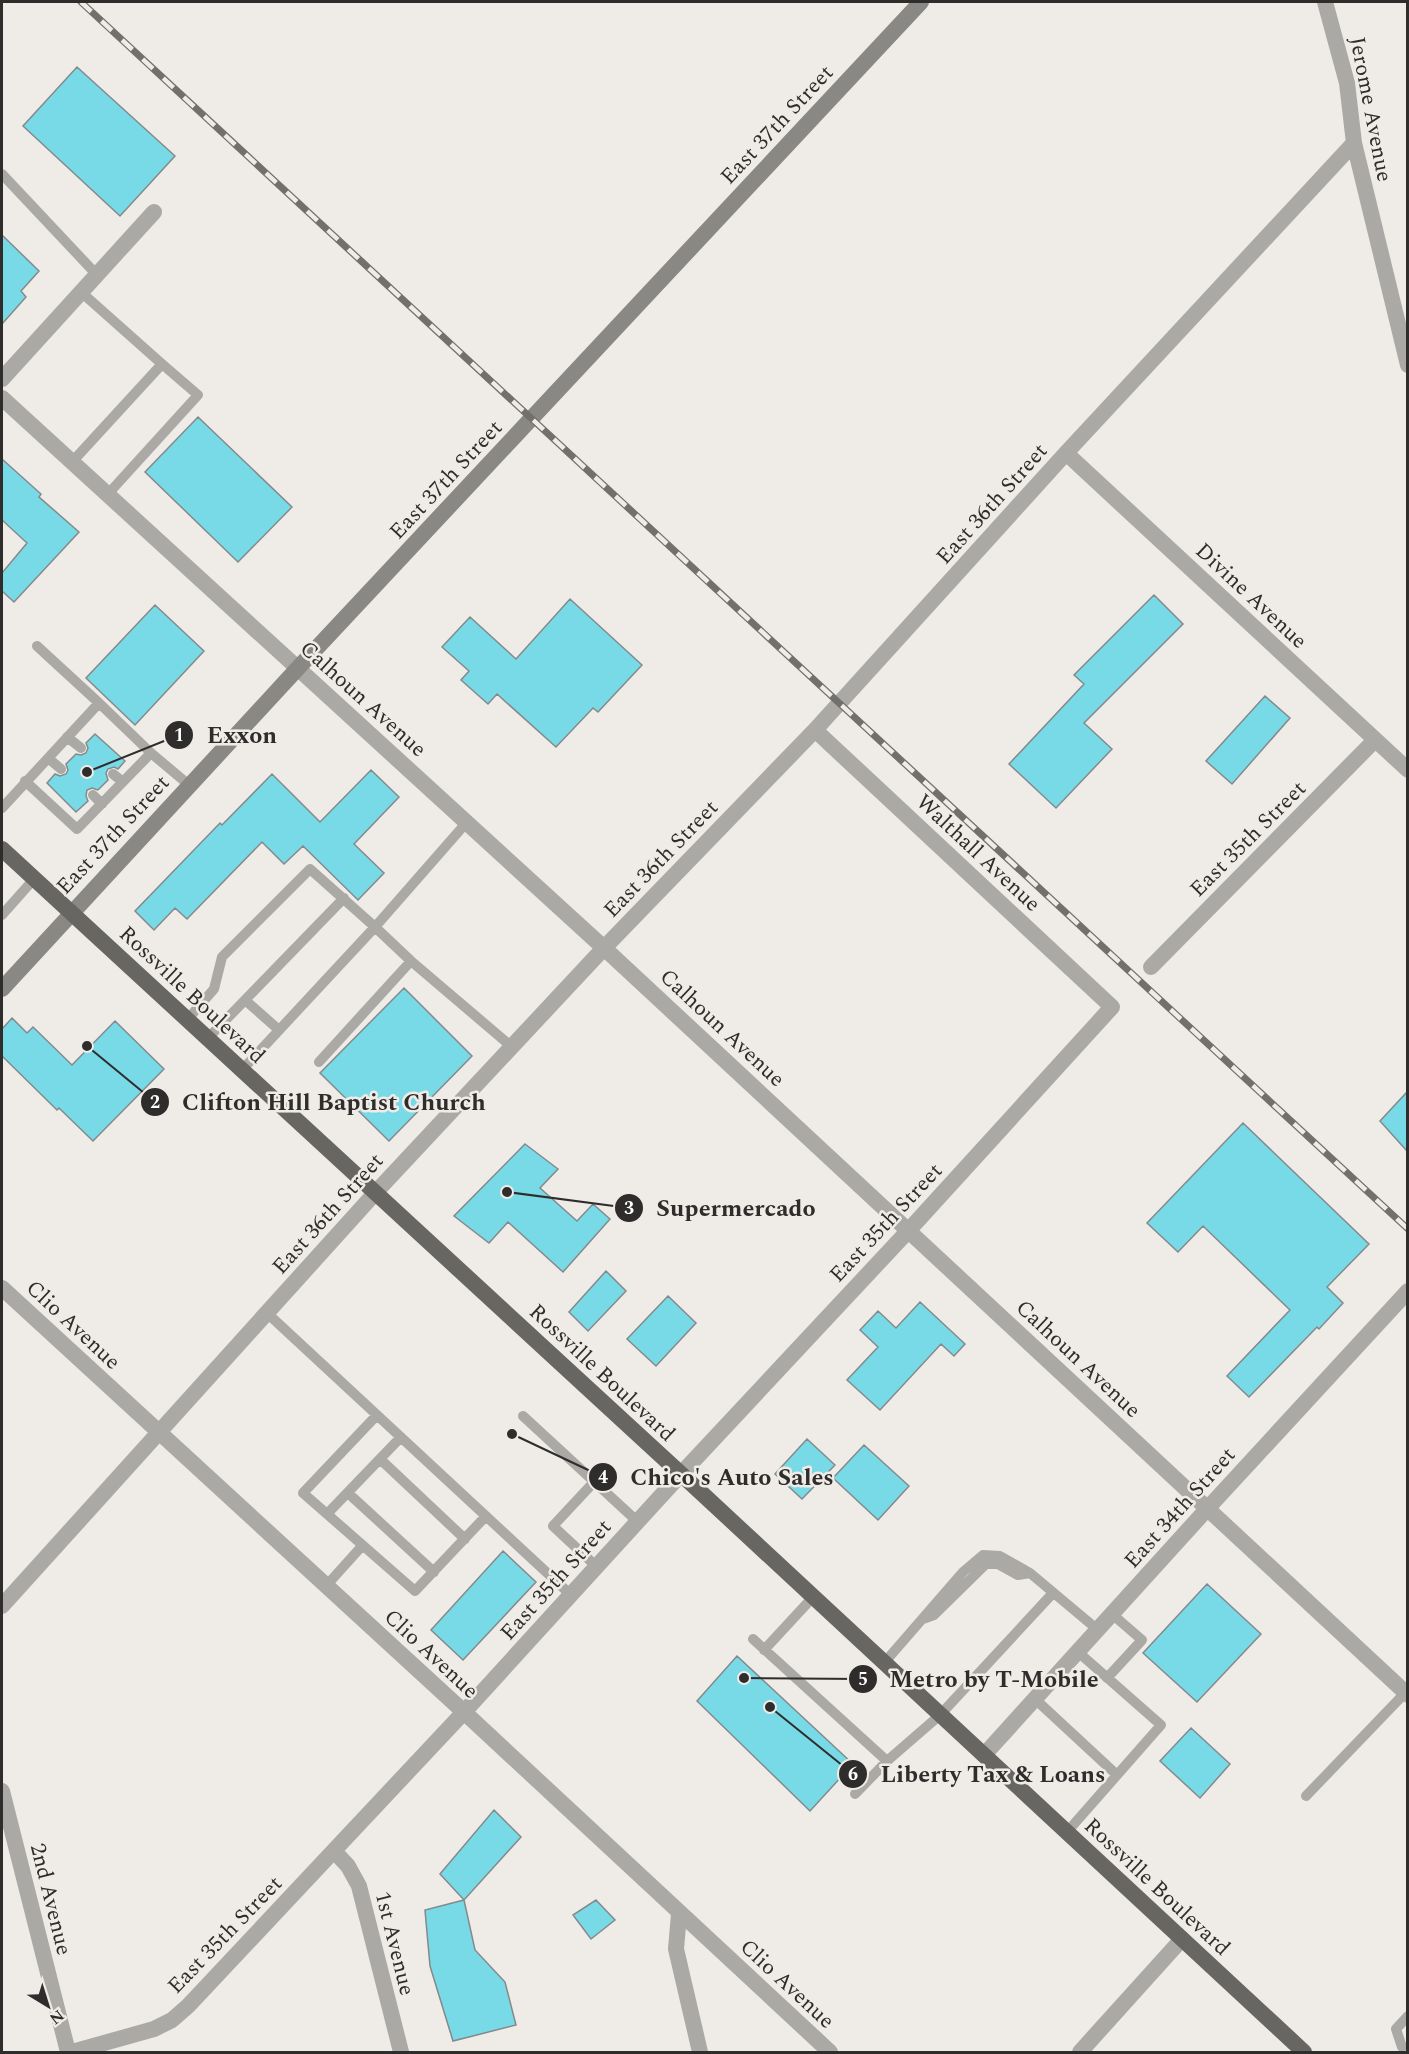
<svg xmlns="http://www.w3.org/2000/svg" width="1409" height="2054" viewBox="0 0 1409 2054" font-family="Spectral,serif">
<rect width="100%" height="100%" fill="#efece7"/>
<path fill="#79dae7" stroke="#838a8b" stroke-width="1.5" d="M77 67 175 156 120 216 23 126Z
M2 235 39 271 21 291 26 297 2 324Z
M198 417 292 507 238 562 145 472Z
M2 459 41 494 39 497 79 532 14 602 2 591V573L27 543 2 520Z
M1154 595 1183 624 1084 723 1112 749 1056 808 1009 764 1084 684 1074 675Z
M570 599 642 665 598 712 593 708 556 747 497 694 488 704 461 680 469 671 442 647 470 617 516 659Z
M155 605 204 651 135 725 86 678Z
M1265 696 1290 718 1232 784 1206 761Z
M95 734 125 761 118 769 114 767 108 769 106 773 108 780 98 790 92 788 87 790 86 796 88 801 76 812 47 783 55 774 60 776 66 774 68 770 66 764 76 754 81 755 86 753 88 748 86 743Z
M371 770 399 797 354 844 384 873 358 900 303 846 284 864 262 842 187 919 175 908 154 930 135 911 220 823 222 825 272 774 320 822Z
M404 988 472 1056 389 1141 320 1073Z
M12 1018 27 1033 33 1027 72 1065 115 1021 164 1069 93 1141 59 1108 57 1110 2 1056V1029Z
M1407 1092V1151L1380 1121Z
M1243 1123 1369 1244 1327 1287 1343 1303 1319 1329 1317 1327 1249 1397 1227 1376 1290 1310 1203 1226 1178 1252 1147 1223Z
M525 1144 558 1169 540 1188 577 1221 593 1204 610 1219 563 1272 508 1222 489 1243 454 1216Z
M606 1271 626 1291 588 1331 569 1312Z
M668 1296 696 1323 656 1366 627 1339Z
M920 1302 965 1344 954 1356 941 1344 880 1410 847 1380 878 1347 860 1330 878 1311 896 1328Z
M807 1439 835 1465 802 1499 775 1474Z
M864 1445 909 1486 878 1520 833 1478Z
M503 1551 536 1582 463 1660 431 1630Z
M1207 1584 1261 1634 1197 1702 1143 1653Z
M737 1656 853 1764 810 1811 697 1701Z
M1191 1728 1230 1764 1200 1798 1160 1761Z
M494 1810 521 1837 464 1900 440 1874Z
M464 1900 475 1950 505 1982 516 2025 453 2041 430 1966 425 1910Z
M596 1900 615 1920 591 1939 573 1915Z"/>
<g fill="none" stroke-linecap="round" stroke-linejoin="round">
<path stroke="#aaa9a6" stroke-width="10" d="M2 174 97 275
M72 462 162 364 81 292
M108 494 198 395 162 364
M37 646 99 703
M67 737 81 748
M48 758 61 769
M113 774 123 782
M25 781 77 829 151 753
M93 795 102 804
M2 808 99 703 151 753 189 785
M2 915 34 879
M187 1020 214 989 222 957 310 869 375 927 467 822
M279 1030 245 1000 344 898
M208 1038 245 1000
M319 1062 411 961
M242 1070 375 927 411 961 512 1047
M267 1313 571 1595
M377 1415 303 1493 415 1591 486 1516
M523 1416 638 1522
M380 1459 465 1539
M594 1482 553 1526 597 1567
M348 1493 434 1572
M327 1514 401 1437
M326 1586 362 1546
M923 1619 934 1615 986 1564H998L1018 1575 1030 1573
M753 1639 887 1761
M764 1650 813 1597
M884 1663 963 1572 983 1555 1000 1556 1030 1573 1098 1630
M1107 1678 1142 1640 1112 1614
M1035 1699 1117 1775
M855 1794 887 1761 940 1715 1053 1593
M1306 1796 1405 1693
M1067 1832 1161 1725 1078 1652
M1402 2047 1396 2029 1408 2016"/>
<path stroke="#aaa9a6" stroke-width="16" d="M1325 2 1347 83 1354 143 1408 365
M2 379 154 212
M2 398 604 948 1408 1695
M1066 453 1408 770
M1151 967 1375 740
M2 1606 376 1192 604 948 815 730 1066 453 1354 143
M984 1755 1207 1509 1408 1291
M2 1791 68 2052
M334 1851 348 1866 359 1886 401 2052
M679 1914 676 1949 700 2052
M72 2052 154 2029 172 2020 188 2006 464 1712 681 1474 909 1230 1112 1007 815 730
M1080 2052 1182 1939"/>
<path stroke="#aaa9a6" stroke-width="16" d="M2 1288 464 1712 830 2052"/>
<path stroke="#8a8884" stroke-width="16" d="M2 989 298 668 921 2"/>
<path stroke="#686662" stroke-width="16" d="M2 849 681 1474 1304 2052"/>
<g stroke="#72706d" stroke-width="7">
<path id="rail" d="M81 2 1408 1229"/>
</g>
<use href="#rail" stroke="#efece7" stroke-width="4.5" stroke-dasharray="14" stroke-linecap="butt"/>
</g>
<g text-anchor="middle" stroke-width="5" stroke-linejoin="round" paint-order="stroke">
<g font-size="22" fill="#2f2d2c" stroke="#efece7">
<text transform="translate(1372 109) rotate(79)" y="8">Jerome Avenue</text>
<text transform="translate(776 124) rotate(-47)" y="8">East 37th Street</text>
<text transform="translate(445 479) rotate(-47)" y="8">East 37th Street</text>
<text transform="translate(991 503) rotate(-48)" y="8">East 36th Street</text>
<text transform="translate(1252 595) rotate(43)" y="8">Divine Avenue</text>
<text transform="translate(364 698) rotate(42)" y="8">Calhoun Avenue</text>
<text transform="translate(112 834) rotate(-47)" y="8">East 37th Street</text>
<text transform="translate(1247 838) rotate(-45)" y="8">East 35th Street</text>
<text transform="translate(979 852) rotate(43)" y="8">Walthall Avenue</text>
<text transform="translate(660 858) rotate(-46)" y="8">East 36th Street</text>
<text transform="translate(193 994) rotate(43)" y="8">Rossville Boulevard</text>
<text transform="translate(723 1027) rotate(43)" y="8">Calhoun Avenue</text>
<text transform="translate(327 1213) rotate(-48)" y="8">East 36th Street</text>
<text transform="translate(885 1222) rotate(-47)" y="8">East 35th Street</text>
<text transform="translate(74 1324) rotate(43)" y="8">Clio Avenue</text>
<text transform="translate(1079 1358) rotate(43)" y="8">Calhoun Avenue</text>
<text transform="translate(603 1372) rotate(43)" y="8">Rossville Boulevard</text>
<text transform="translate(1179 1507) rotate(-48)" y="8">East 34th Street</text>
<text transform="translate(555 1579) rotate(-48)" y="8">East 35th Street</text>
<text transform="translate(432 1653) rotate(43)" y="8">Clio Avenue</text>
<text transform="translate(1158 1886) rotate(43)" y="8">Rossville Boulevard</text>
<text transform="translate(52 1899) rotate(76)" y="8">2nd Avenue</text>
<text transform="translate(224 1934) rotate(-46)" y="8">East 35th Street</text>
<text transform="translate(396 1943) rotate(76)" y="8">1st Avenue</text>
<text transform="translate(788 1983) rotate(43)" y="8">Clio Avenue</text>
</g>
</g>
<path fill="none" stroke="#2f2d2c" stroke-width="2" d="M87 772L179 735M87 1046L155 1102M507 1192L629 1208M512 1434L603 1477M744 1678L863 1679M770 1707L853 1774"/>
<g fill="#2f2d2c" stroke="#efece7" stroke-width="2">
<circle cx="87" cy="772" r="6"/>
<circle cx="87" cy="1046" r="6"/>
<circle cx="507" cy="1192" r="6"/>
<circle cx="512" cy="1434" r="6"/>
<circle cx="744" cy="1678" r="6"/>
<circle cx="770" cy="1707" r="6"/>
<circle cx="179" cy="735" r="15"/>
<circle cx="155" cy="1102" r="15"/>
<circle cx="629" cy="1208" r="15"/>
<circle cx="603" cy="1477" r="15"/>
<circle cx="863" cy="1679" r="15"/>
<circle cx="853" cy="1774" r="15"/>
</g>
<g font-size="18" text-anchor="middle" font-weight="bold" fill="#fff">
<text x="179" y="741">1</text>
<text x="155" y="1108">2</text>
<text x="629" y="1214">3</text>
<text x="603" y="1483">4</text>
<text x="863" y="1685">5</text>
<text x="853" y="1780">6</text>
</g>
<g font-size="24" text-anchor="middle" font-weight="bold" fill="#2f2d2c" stroke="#efece7" stroke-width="5" stroke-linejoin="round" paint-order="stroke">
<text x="242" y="743">Exxon</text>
<text x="334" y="1110">Clifton Hill Baptist Church</text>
<text x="736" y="1216">Supermercado</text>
<text x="732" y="1485">Chico's Auto Sales</text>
<text x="994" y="1687">Metro by T-Mobile</text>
<text x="993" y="1782">Liberty Tax &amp; Loans</text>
</g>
<rect width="1409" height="2054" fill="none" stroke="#2f2d2c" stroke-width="6"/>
<g transform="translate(48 2006) rotate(142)" stroke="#efece7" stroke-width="4.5" paint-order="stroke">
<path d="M0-4.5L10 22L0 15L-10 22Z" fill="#2f2d2c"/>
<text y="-9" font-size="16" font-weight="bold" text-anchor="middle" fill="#2f2d2c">N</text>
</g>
</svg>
